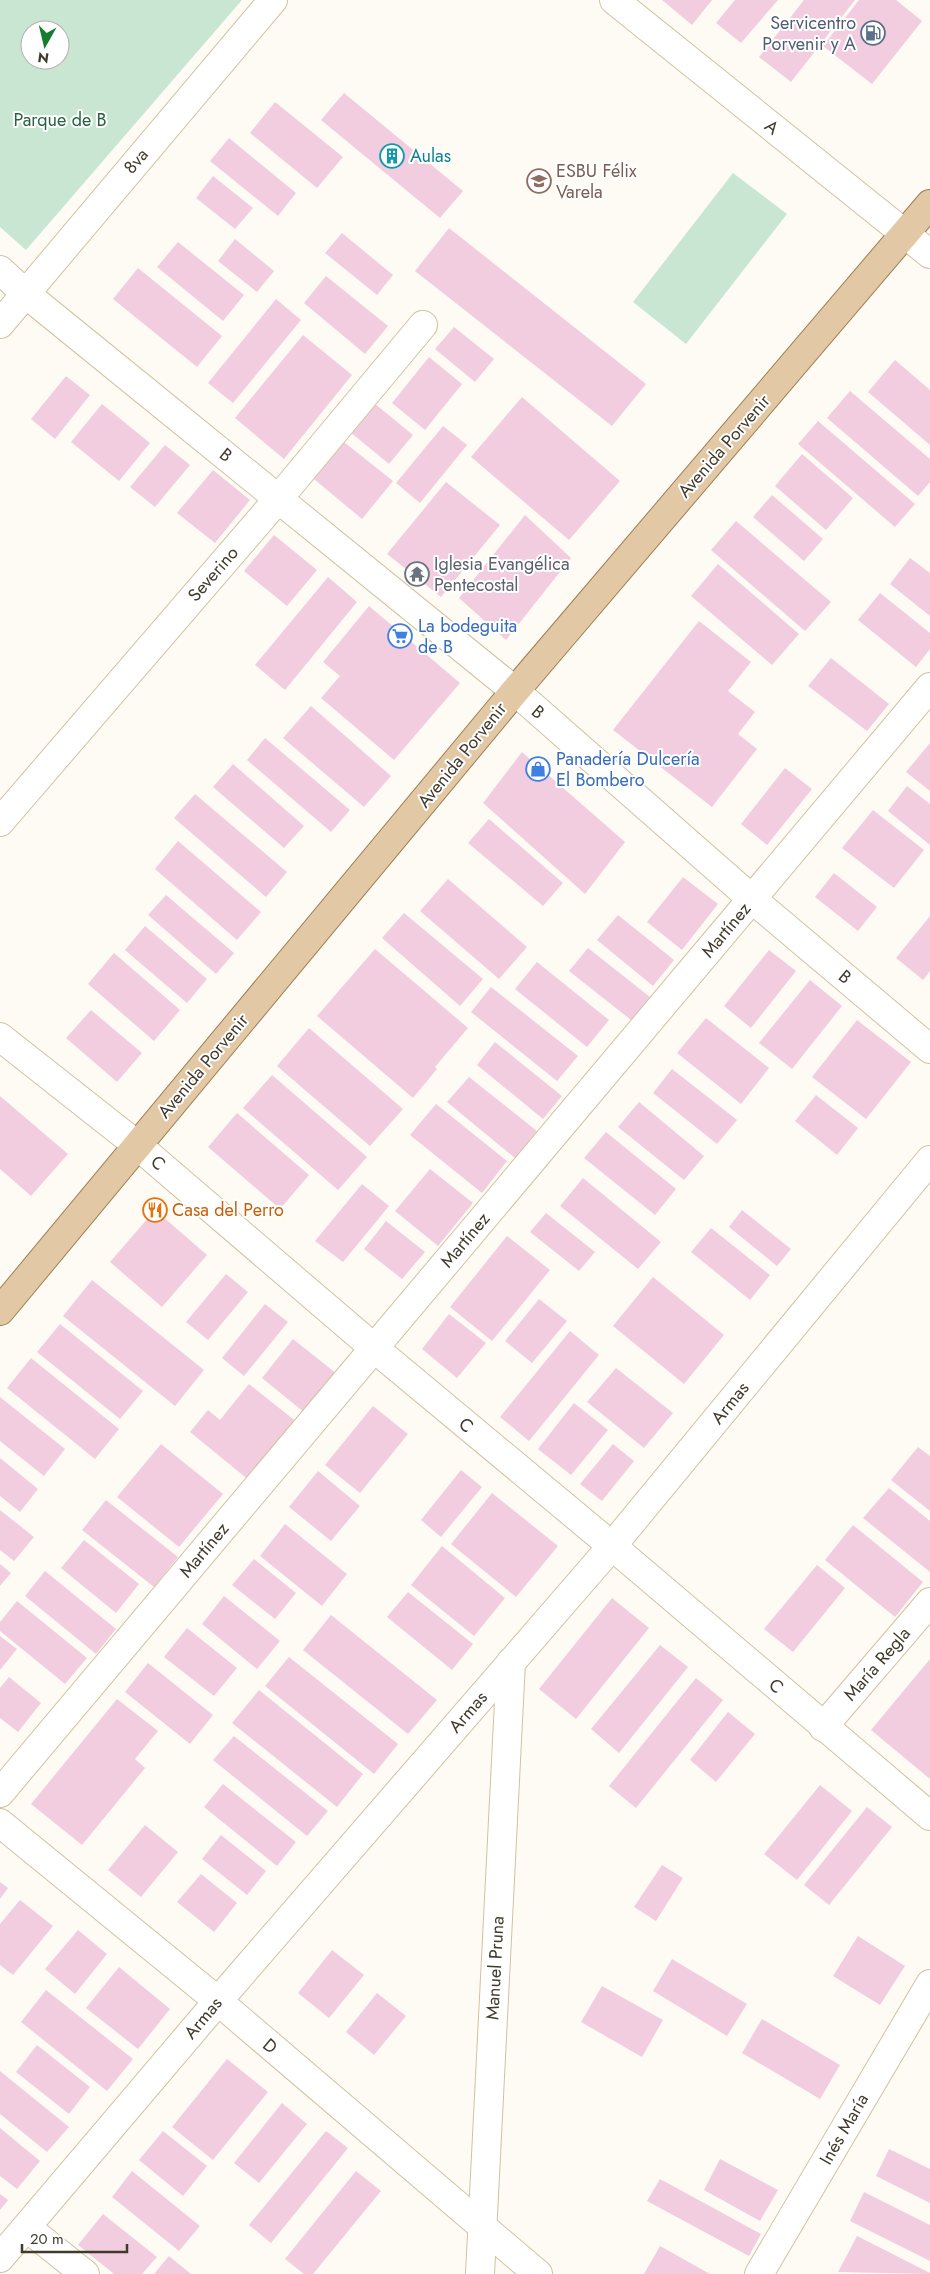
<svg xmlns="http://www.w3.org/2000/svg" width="930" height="2274" viewBox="0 0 930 2274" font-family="Jost,sans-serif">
<rect width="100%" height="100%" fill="#fefbf4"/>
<path fill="#c9e6d2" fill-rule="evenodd" d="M0 0H242L26 250 0 227ZM30 30H60V60H30Z
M733 173 787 214 686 344 633 302Z"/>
<path fill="#f2cde0" d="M662 0H712L692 25Z
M735 0H778L741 43 716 23Z
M804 0H855L791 82 759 57Z
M859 0H896L922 21 872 84 823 46Z
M344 93 463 191 440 218 321 120Z
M275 102 343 157 317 188 250 133Z
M229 138 296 193 278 216 210 161Z
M213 176 253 208 235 229 196 198Z
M449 228 646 384 612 426 415 271Z
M342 233 393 275 377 295 325 253Z
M235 239 274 271 257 292 218 261Z
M178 242 244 295 223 321 157 267Z
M138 268 222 336 197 367 113 299Z
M326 276 388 326 365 354 304 303Z
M276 299 301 320 233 403 208 383Z
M454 327 494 359 475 382 435 349Z
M303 335 352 375 284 459 235 418Z
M429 357 462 384 425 430 392 403Z
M895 360 930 390V445L868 392Z
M66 376 90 395 55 439 31 419Z
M850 391 930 459V482L918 496 827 418Z
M522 397 620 481 569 540 471 457Z
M374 403 413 435 389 464 350 432Z
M102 404 150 443 119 481 71 442Z
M818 421 915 504 895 527 798 444Z
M443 426 467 445 420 503 396 483Z
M339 438 393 481 362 519 309 475Z
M165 445 190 465 155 507 130 487Z
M802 454 853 498 826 530 775 486Z
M213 470 250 500 215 543 177 513Z
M446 482 500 525 441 597 387 554Z
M772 495 823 539 804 561 753 517Z
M525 515 571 558 506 640 459 598Z
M736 521 831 602 805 631 711 550Z
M274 535 317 570 287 606 244 571Z
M910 558 930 573V616L890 584Z
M718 564 799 634 772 665 691 596Z
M328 577 357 602 285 690 255 665Z
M880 593 930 633V649L916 667 858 620Z
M369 606 460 683 394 760 321 698 340 676 323 662Z
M699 621 751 662 728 691 755 712 738 734 757 749 712 807 613 730Z
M831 658 889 704 867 731 808 686Z
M311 706 391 776 364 807 283 738Z
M265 738 350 810 331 832 247 760Z
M930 743V791L906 772Z
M522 752 625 842 585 894 483 803Z
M233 764 304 826 284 848 213 787Z
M785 768 812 789 767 845 741 824Z
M907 786 930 804V845L888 811Z
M195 794 287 872 266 897 174 818Z
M873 810 924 850 894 888 842 848Z
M489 819 563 883 543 906 468 843Z
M178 841 261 912 237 940 155 869Z
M834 873 877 907 858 931 815 897Z
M683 877 718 904 682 950 647 922Z
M448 879 527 947 499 979 420 911Z
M166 895 234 953 216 974 148 915Z
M404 913 483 979 460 1006 382 938Z
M618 915 674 960 653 986 597 940Z
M930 916V971L923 980 896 958Z
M145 926 207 979 187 1003 125 950Z
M588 948 650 997 631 1020 569 971Z
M375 949 468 1028 435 1067 437 1069 413 1098 317 1016Z
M769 950 796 971 751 1028 724 1006Z
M114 953 180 1010 154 1041 88 984Z
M537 962 609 1020 587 1047 515 989Z
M810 980 842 1006 792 1069 759 1043Z
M491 987 578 1056 557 1081 471 1012Z
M91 1010 142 1053 117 1082 66 1038Z
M706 1018 769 1068 741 1104 677 1053Z
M857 1020 911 1062 866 1119 812 1077Z
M309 1028 403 1109 370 1146 277 1066Z
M495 1042 562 1096 543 1119 477 1065Z
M672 1069 737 1120 717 1144 653 1093Z
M272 1075 367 1157 338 1190 243 1108Z
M469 1077 537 1131 515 1158 447 1102Z
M816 1095 858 1128 837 1155 795 1121Z
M0 1096 68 1154 31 1196 0 1169Z
M639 1102 704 1156 684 1180 618 1127Z
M436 1104 507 1161 482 1193 410 1135Z
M237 1113 309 1175 280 1209 208 1147Z
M606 1132 676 1189 655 1215 584 1158Z
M430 1169 473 1203 438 1246 395 1211Z
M583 1178 661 1242 638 1269 560 1206Z
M362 1184 389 1206 343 1262 315 1241Z
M155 1210 207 1255 162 1307 110 1262Z
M742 1210 791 1249 777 1266 729 1227Z
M546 1213 595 1252 579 1271 530 1232Z
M386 1221 425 1252 402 1279 364 1249Z
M711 1228 770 1275 750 1300 691 1252Z
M507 1236 550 1270 492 1341 450 1307Z
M226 1274 248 1292 208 1340 186 1322Z
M653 1277 724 1335 684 1384 613 1326Z
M92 1280 204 1370 175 1406 63 1316Z
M539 1299 567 1321 532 1363 505 1341Z
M265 1304 288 1322 244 1376 222 1358Z
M449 1314 486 1343 457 1378 422 1349Z
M60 1324 143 1391 120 1419 37 1352Z
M570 1331 599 1355 529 1441 500 1417Z
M293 1339 337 1374 305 1413 262 1378Z
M31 1358 119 1429 95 1459 7 1388Z
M616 1368 673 1413 644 1448 587 1402Z
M249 1384 298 1423 250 1481 190 1432 208 1410 220 1420Z
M0 1397 65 1449 44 1476 0 1441Z
M574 1403 608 1430 571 1475 538 1449Z
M373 1406 408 1434 360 1493 325 1465Z
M161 1444 223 1494 179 1547 117 1497Z
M613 1444 634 1461 602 1501 580 1484Z
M918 1447 930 1456V1511L891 1480Z
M0 1458 38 1489 20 1512 0 1496Z
M461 1470 482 1487 441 1537 421 1520Z
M318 1471 360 1506 331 1541 289 1507Z
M889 1488 930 1521V1572L863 1518Z
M492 1493 558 1546 516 1597 451 1544Z
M106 1500 178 1557 154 1587 82 1530Z
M0 1510 34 1537 14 1561 0 1550Z
M285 1524 347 1574 322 1606 260 1556Z
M853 1525 923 1582 895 1617 825 1560Z
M84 1540 139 1584 116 1613 61 1568Z
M442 1546 505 1598 474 1636 411 1585Z
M254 1559 296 1593 275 1619 232 1585Z
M0 1564 11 1573 0 1586Z
M817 1565 845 1588 793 1652 764 1629Z
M45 1571 116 1629 96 1654 25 1596Z
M408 1592 473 1644 452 1670 387 1617Z
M224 1596 280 1641 257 1669 202 1624Z
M612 1598 649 1628 576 1719 539 1689Z
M17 1601 87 1658 65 1684 0 1631V1622Z
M331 1615 437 1700 408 1734 303 1650Z
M187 1628 237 1668 214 1696 164 1657Z
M0 1636 17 1649 0 1670Z
M660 1645 688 1667 619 1753 591 1729Z
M289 1657 398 1744 374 1774 265 1686Z
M930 1659V1779L871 1730Z
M148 1663 213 1715 190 1744 125 1692Z
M9 1677 41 1703 18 1732 0 1718V1688Z
M696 1678 723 1700 636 1808 609 1786Z
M259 1690 363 1774 337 1807 232 1723Z
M117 1699 158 1731 135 1759 145 1768 82 1845 31 1804Z
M728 1712 755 1734 716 1782 690 1760Z
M234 1736 328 1811 307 1836 213 1760Z
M223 1784 296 1842 277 1866 204 1807Z
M820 1785 852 1811 797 1880 764 1854Z
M867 1807 892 1827 829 1905 804 1885Z
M145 1825 178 1852 141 1897 108 1870Z
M221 1835 266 1871 247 1895 202 1859Z
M662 1865 683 1878 656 1921 634 1907Z
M201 1874 237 1903 214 1932 177 1902Z
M0 1882 8 1888 0 1899Z
M20 1900 53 1926 13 1975 0 1965V1924Z
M78 1930 107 1954 75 1994 45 1969Z
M858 1936 905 1966 880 2005 833 1976Z
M332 1950 364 1975 329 2018 298 1993Z
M672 1959 747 2004 727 2036 653 1991Z
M119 1967 170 2009 138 2049 86 2008Z
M602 1986 663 2020 642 2057 581 2022Z
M46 1990 133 2059 107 2091 21 2022Z
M377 1993 406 2016 374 2055 346 2032Z
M762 2019 840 2065 820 2099 742 2053Z
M37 2045 90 2087 69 2114 16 2072Z
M227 2059 268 2092 213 2160 172 2127Z
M0 2071 69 2127 47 2152 0 2114Z
M282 2103 307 2124 259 2183 234 2163Z
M0 2128 40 2161 17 2189 0 2176Z
M163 2131 207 2166 183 2196 139 2160Z
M326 2131 348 2148 271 2243 249 2225Z
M889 2149 930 2169V2203L876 2176Z
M720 2159 778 2190 760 2221 704 2190Z
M132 2171 200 2226 179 2251 112 2197Z
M356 2171 381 2191 313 2274H304L285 2259Z
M660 2179 761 2234 749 2256 647 2201Z
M864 2192 930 2225V2261L850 2221Z
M0 2194 8 2200 0 2210Z
M103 2214 157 2257 142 2274H114L78 2245Z
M857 2236 930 2273V2274L838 2272Z
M660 2246 710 2274H644Z
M169 2256 191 2274H154Z"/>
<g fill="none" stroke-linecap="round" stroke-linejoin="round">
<g stroke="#d1c2a0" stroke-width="30">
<path id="minor" d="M614 0 930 254
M0 324 273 0
M515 691 752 899 930 1049
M0 822 279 498 423 325
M0 1037 137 1145
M823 1727 930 1602
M0 1793 930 687
M0 1823 218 2001 538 2274
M26 2227 85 2274
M0 2258 218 2001 612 1546 930 1160
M480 2274 511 1662
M759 2274 930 1984"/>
</g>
<g stroke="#d1c2a0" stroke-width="30">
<path id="tertiary" d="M0 270 26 294 515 691
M137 1145 374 1348 612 1546 930 1816"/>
</g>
<g stroke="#9d7f53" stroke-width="30">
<path id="primary" d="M0 1311 515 691 930 204"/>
</g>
<use href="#minor" stroke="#fff" stroke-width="28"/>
<use href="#tertiary" stroke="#fff" stroke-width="28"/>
<use href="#primary" stroke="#e2c8a4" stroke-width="28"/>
</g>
<defs>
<g id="fuel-ring" transform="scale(1.25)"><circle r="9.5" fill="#fff" stroke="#5c6f8a" stroke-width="1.5"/><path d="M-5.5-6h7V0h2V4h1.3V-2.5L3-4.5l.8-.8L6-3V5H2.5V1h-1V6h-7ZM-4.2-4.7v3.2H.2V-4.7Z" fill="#5c6f8a"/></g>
<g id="building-ring" transform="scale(1.25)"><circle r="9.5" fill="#fff" stroke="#0f9aa8" stroke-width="1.5"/><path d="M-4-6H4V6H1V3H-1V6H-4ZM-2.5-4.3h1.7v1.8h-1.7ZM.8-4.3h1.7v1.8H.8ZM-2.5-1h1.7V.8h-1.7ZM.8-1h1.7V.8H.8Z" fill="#0f9aa8"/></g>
<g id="school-ring" transform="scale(1.25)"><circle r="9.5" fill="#fff" stroke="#8d6e63" stroke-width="1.5"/><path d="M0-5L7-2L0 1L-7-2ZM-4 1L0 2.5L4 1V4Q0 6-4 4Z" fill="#8d6e63"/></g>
<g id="temple-ring" transform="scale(1.25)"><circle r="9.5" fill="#fff" stroke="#6b7280" stroke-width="1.5"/><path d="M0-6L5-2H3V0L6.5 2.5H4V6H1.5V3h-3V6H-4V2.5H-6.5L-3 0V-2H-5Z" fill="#6b7280"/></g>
<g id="supermarket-ring" transform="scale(1.25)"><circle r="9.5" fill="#fff" stroke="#3f7fe0" stroke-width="1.5"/><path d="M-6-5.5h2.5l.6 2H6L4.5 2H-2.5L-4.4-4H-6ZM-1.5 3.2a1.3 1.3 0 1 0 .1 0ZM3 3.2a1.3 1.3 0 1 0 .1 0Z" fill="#3f7fe0"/></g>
<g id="shop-ring" transform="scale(1.25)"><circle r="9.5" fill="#fff" stroke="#3f7fe0" stroke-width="1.5"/><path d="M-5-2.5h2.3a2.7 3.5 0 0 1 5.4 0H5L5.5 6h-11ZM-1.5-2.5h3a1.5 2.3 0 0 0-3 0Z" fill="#3f7fe0"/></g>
<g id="restaurant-ring" transform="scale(1.25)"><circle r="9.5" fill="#fff" stroke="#e8710a" stroke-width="1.5"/><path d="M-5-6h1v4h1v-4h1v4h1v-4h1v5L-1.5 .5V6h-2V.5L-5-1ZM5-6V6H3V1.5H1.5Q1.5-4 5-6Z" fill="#e8710a"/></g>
</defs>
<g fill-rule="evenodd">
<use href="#fuel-ring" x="873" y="33"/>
<use href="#building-ring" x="392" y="156"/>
<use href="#school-ring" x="539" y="181"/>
<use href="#temple-ring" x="417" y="574"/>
<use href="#supermarket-ring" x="400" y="636"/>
<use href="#shop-ring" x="538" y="769"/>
<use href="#restaurant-ring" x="155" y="1210"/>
</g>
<g text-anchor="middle" stroke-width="4" stroke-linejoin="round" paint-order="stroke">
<g font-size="18" fill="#4e5e75" stroke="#fff" text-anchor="end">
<text x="856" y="29">Servicentro<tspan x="856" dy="21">Porvenir y A</tspan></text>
</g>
<g font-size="18" fill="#286141" stroke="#fff">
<text x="60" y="126">Parque de B</text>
</g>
<g font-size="18" fill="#413b2d" stroke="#fff">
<text transform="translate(772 127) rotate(39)" y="6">A</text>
<text transform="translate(136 161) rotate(-50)" y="6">8va</text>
<text transform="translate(724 446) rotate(-49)" y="6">Avenida Porvenir</text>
<text transform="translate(226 455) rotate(39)" y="6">B</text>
<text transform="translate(213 574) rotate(-49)" y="6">Severino</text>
<text transform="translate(538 712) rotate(41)" y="6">B</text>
<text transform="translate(462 755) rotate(-51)" y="6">Avenida Porvenir</text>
<text transform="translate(726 930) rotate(-50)" y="6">Martínez</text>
<text transform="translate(845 977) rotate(40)" y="6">B</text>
<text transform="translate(203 1066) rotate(-50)" y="6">Avenida Porvenir</text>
<text transform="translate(158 1163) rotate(41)" y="6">C</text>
<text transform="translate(465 1240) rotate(-50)" y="6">Martínez</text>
<text transform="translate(730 1403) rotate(-51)" y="6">Armas</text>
<text transform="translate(466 1425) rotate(40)" y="6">C</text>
<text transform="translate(204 1550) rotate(-50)" y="6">Martínez</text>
<text transform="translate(877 1664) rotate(-49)" y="6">María Regla</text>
<text transform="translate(776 1686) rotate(41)" y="6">C</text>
<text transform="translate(468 1712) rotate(-49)" y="6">Armas</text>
<text transform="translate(495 1968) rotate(-87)" y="6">Manuel Pruna</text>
<text transform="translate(203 2018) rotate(-50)" y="6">Armas</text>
<text transform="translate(270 2046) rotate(40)" y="6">D</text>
<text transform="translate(844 2129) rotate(-60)" y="6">Inés María</text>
</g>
<g font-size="18" fill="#0d838f" stroke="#fff" text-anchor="start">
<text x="410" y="162">Aulas</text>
</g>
<g font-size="18" fill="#785e54" stroke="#fff" text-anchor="start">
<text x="556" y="177">ESBU Félix<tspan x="556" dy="21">Varela</tspan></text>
</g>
<g font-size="18" fill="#5b616d" stroke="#fff" text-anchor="start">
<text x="434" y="570">Iglesia Evangélica<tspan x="434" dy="21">Pentecostal</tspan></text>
</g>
<g font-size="18" fill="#366cbe" stroke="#fff" text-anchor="start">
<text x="418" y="632">La bodeguita<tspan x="418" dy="21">de B</tspan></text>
<text x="556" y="765">Panadería Dulcería<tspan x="556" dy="21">El Bombero</tspan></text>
</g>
<g font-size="18" fill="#c56008" stroke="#fff" text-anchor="start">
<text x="172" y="1216">Casa del Perro</text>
</g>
</g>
<g transform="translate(45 45) rotate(188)"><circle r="24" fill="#ffffff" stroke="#b3b1ab"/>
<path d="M0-4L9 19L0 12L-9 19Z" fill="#157c30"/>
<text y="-8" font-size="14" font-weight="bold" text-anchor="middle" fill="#413b2d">N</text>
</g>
<path d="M22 2244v8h105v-8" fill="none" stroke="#413b2d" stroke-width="2.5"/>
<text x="30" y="2244" font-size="15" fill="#413b2d" stroke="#ffffff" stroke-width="4" paint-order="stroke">20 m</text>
</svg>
